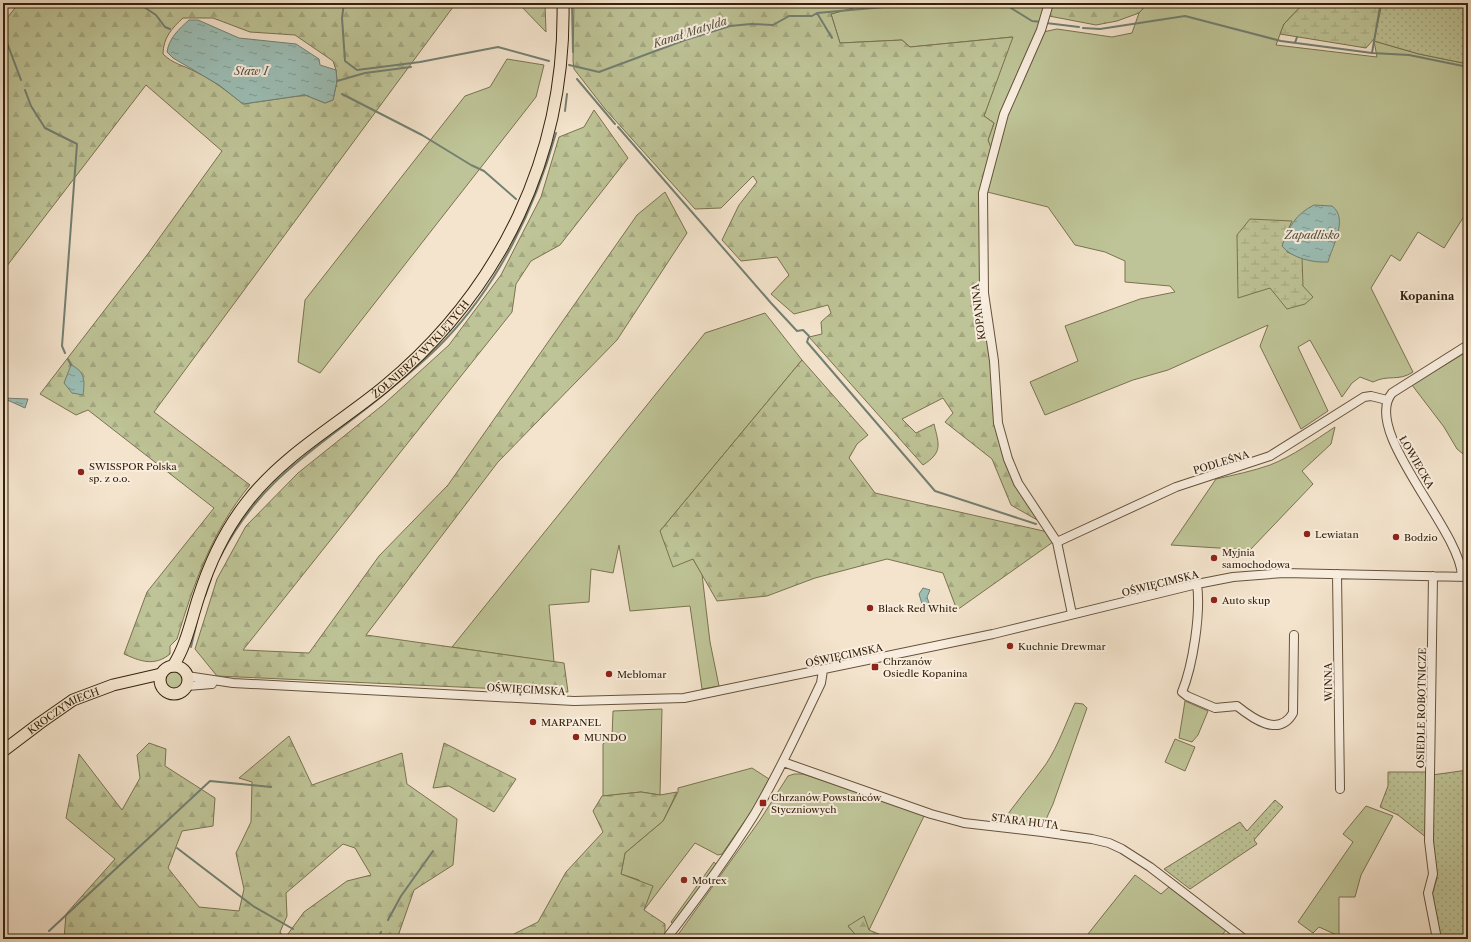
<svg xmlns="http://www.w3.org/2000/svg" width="1471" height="942" viewBox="0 0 1471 942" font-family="'Libre Caslon Text',serif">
<defs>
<pattern id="forest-firs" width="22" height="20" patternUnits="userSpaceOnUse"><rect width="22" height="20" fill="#bec497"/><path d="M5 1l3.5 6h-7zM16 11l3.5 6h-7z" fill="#a4a881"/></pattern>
<pattern id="wetland-marsh" width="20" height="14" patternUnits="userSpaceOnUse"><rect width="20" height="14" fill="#bec497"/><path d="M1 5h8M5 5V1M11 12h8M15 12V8" fill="none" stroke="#a4a881"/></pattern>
<pattern id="garden-dots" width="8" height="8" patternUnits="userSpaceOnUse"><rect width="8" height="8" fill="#bec497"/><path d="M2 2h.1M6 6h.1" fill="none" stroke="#a4a881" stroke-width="1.8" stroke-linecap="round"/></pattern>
<pattern id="water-ripples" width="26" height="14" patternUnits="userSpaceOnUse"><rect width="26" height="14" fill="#9cbfb7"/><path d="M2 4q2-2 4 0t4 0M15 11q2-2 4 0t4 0" fill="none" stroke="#809b93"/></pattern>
</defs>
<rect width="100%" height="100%" fill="#f4e4cd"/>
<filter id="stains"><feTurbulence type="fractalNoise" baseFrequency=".005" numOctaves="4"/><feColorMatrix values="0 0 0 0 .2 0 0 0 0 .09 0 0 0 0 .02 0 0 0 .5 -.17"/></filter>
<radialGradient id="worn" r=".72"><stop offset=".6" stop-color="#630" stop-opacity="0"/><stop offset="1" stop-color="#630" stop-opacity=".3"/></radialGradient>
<path fill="#bec497" stroke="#7a7350" d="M871 3H1047L1043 32 1057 29 1112 37 1132 33 1139 13 1148 3H1304L1284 24 1276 45 1377 57 1374 41 1419 54 1468 64V210L1444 248 1418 232 1400 261 1391 255 1371 288 1413 372C1398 382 1389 374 1373 382L1360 377 1352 383 1342 397 1310 340 1298 347 1328 411 1301 429 1260 346 1268 325 1168 370 1133 380 1045 415 1030 382 1078 361 1065 326 1140 299 1175 292 1170 286 1125 282V261L1105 252 1075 245 1048 207 979 190 991 149 988 140 994 123 984 116 1012 37 910 47 902 40 840 43 831 14Z
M507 59 544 65 536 97 320 373 298 362 305 300 465 96 490 87Z
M765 313 802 360 660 531 693 559 702 574 710 642 719 686 702 689 690 606 630 611 619 545 613 573 591 569 589 602 549 605 554 662 452 647 705 333Z
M1468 351V458L1457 449 1444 427 1412 385Z
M1335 427 1331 444 1302 471 1313 484 1250 550 1171 545 1216 479C1234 475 1253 471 1270 465 1293 456 1315 440 1335 427Z
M164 680a10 10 0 1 1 20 0a10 10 0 1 1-20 0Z
M1185 701 1208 711 1198 735 1192 742 1179 738Z
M1075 703 1083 704 1087 708 1053 804 1042 828 1001 824C1015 803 1031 785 1046 764 1058 746 1066 723 1075 703Z
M662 709 660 795 641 792 603 796V744L612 737 613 711Z
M1175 739 1195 747 1185 771 1165 762Z
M752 768 769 779 753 809 722 854 718 855 695 843 644 910 639 880 621 874 625 853 663 821 678 792V788Z
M794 774H803L925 814 869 930 848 926 859 939H675L760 820 788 776Z
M1366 806 1393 816 1361 875 1355 897H1339V936L1319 927 1313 933 1298 922 1353 842 1343 834Z
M714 862 717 865 674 924 672 923 671 922Z
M1135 875 1161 894 1169 887 1226 930 1219 939H1084Z"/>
<path fill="url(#forest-firs)" stroke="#7a7350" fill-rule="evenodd" d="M19 3H456L154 412 250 485C212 531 194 583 177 639L170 646V654C154 667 140 661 124 654L147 592 214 508 88 410 76 415 40 394 147 255 222 151 146 85 3 271V23ZM183 18H213L250 32 295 35 333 61 336 70 337 81 333 100 325 103 305 95 243 104C228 92 213 80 196 72 183 65 173 64 163 54 163 38 172 28 183 18Z
M518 3H545L546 32Z
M574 3H871L831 14 840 43 902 40 910 47 1013 37 984 116 994 123 988 140 991 148 980 193 996 425 1039 521 1011 505 992 459 945 422 953 413 943 398 902 419 916 433 934 424C939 445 943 452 923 465L809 337 822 334 821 322 831 313 828 305 794 314 771 294 789 275 777 257 741 261 722 240 739 205 757 182 753 176 721 208 695 209 605 109 574 69 573 61Z
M1052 3H1148L1139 13 1117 21 1096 25 1049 16Z
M594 110 628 158 560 245 531 261 516 284 512 312 243 650 309 653 379 556 448 485 637 215 665 192 687 233 617 340 498 462 366 635 564 663 568 692 217 676 195 649 217 579 246 526 298 473 384 404 449 345 501 275 541 197 559 137 584 127Z
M802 360 868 435 857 444 849 458 875 493 1048 532 1053 542 957 610 943 573 887 559 815 578 767 596 717 601 693 559 673 567 660 531Z
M289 736 312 785 402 753 407 784 457 819 453 865 414 890 398 936 400 939H64L66 914 115 859 66 818 79 754 122 810 140 778 137 755 149 743 166 749 165 766 215 798 213 826 182 831 168 868 199 907 239 911 244 889 236 853 251 822 252 782 239 778ZM343 844 355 848 371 875 347 881 304 912 285 938 280 932 287 916 286 893Z
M444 743 516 779 494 812 449 786 433 788Z
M641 792 660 795 677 792 663 821 625 853 621 874 653 886 644 910 665 924V936L663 939H504L538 922 566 872 603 832 593 811 602 796Z
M864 916 869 930 891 939H859L848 926Z"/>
<path fill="url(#wetland-marsh)" stroke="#7a7350" d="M1304 3H1382L1375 38 1366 48 1280 34 1284 24Z
M1250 219 1292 221 1287 232V252L1302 258 1303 286 1313 297 1305 304 1287 309 1270 288 1238 298 1237 235Z"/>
<path fill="url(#garden-dots)" stroke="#7a7350" d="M1382 3H1468V64L1419 54 1374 41Z
M1468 770V939H1441L1432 895 1437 878C1426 854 1432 802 1432 775Z
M1388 772H1428L1427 838 1398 815 1380 807 1388 786Z
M1275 800 1283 807 1254 840 1257 844 1190 889 1164 869 1240 822 1247 831Z"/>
<path fill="url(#water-ripples)" stroke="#738072" d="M189 20H198L239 38 296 44 319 59 320 65 336 70 337 81 333 100 325 103 305 95 243 104 219 85 173 58 167 52C169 38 179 29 189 20Z
M1314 205 1332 206C1349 218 1332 247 1328 262 1313 263 1291 258 1282 246 1289 226 1296 214 1314 205Z
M71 365C85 371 85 381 83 395L72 393 64 383Z
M3 398 28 399 25 408Z
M923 588 930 590 927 597 929 603 926 605 922 604 919 594Z"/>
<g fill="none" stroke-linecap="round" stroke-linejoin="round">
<path stroke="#738072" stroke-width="2" d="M138 3 156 15 165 27 170 29
M344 3 342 18 345 61 357 70 420 62 498 47 549 61
M572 3 573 52
M1003 3 1032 21 1042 22
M817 13 832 38
M1046 23 1079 27
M1083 28 1100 29 1185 16 1281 41 1372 53 1409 55 1468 67
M3 32 21 80
M1295 43 1297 37
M1372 53 1380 7
M569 65 599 72 685 40 730 26 751 24 773 25 789 16H812L817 13 884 7 923 6 937 3
M577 79 615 124
M337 81 365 73 411 67
M25 90 31 106 45 128 77 144 62 346 65 353
M342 94 422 135 471 165 484 171 516 199
M565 111 567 94
M618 127 771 303 797 331 803 330 809 336 807 342 935 491 1036 524
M68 359 71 365
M220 557C263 474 320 448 388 391 407 375 427 359 444 341 499 284 535 208 556 133
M205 596 211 579
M191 647 197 621
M177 848 253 906 293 929
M388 920 401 896 433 851
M49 931 210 781 271 787
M378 939 381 932"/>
<g stroke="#66523b" stroke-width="10">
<path id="minor" d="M1049 3 1041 30 1004 114 983 193 984 293 994 361 998 423 1008 459 1018 483 1057 542 1072 614
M1057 542 1176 487 1270 456 1364 397 1371 396 1387 400
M1337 574 1340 789
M1433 576 1429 841 1433 874 1428 893 1437 939
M1462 576C1460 529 1361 431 1392 393L1468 345
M1197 584C1201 613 1193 665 1182 692L1187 696 1215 708 1237 706C1252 718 1279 738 1293 713L1294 635
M187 676 233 683 574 701 684 698 993 634 1197 584 1233 577 1284 573 1468 577
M187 686 212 684
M783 762 931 814 964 823 1042 832 1092 839 1109 843 1122 849 1150 867 1244 939
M666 939C697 899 727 858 754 815 779 773 800 727 821 683L823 670"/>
</g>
<g stroke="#36220a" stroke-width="13">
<g id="major">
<path id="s1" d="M173 666C186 646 191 621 198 599 209 564 224 531 247 502 284 454 339 424 385 386 501 290 566 155 563 3"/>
<circle cx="174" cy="680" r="14"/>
<path id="s2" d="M3 751 40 723 73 700 113 685 161 674"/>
</g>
</g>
<use href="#minor" stroke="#f8edde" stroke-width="8"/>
<use href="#major" stroke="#f4e4cd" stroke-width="11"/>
</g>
<g fill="#8f2418" stroke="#f8edde" stroke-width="1.5">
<circle cx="81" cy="472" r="4"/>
<circle cx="1307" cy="534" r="4"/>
<circle cx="1396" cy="537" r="4"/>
<circle cx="1214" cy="558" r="4"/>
<circle cx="1214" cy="600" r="4"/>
<circle cx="870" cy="608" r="4"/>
<circle cx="1010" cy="646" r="4"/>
<rect x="871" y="663" width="8" height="8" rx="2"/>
<circle cx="609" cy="674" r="4"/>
<circle cx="533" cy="722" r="4"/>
<circle cx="576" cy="737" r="4"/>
<rect x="759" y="799" width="8" height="8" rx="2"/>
<circle cx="684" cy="880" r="4"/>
</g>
<g text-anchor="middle" stroke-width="4" stroke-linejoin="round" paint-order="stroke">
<g font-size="10" fill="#36220a" stroke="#f8edde">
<text transform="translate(978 312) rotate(-97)" y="4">KOPANINA</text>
<text dy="4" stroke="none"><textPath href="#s1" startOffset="413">ŻOŁNIERZY WYKLĘTYCH</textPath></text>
<text transform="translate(1221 462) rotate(-17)" y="4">PODLEŚNA</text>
<text transform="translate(1417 462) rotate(60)" y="4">ŁOWIECKA</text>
<text transform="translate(1160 583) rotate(-14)" y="4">OŚWIĘCIMSKA</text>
<text transform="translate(844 655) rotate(-12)" y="4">OŚWIĘCIMSKA</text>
<text transform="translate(1328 682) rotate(-91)" y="4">WINNA</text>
<text transform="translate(526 689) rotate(3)" y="4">OŚWIĘCIMSKA</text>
<text transform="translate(1421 708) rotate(-89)" y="4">OSIEDLE ROBOTNICZE</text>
<text dy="4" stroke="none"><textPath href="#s2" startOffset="73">KROCZYMIECH</textPath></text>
<text transform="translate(1025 821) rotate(7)" y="4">STARA HUTA</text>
</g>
<g font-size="10" fill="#36220a" stroke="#f8edde" text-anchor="start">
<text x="89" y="470">SWISSPOR Polska<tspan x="89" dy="12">sp. z o.o.</tspan></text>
<text x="1315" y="538">Lewiatan</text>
<text x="1404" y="541">Bodzio</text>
<text x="1222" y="556">Myjnia<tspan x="1222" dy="12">samochodowa</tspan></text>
<text x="1222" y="604">Auto skup</text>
<text x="878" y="612">Black Red White</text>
<text x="1018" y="650">Kuchnie Drewmar</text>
<text x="883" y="665">Chrzanów<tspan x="883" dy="12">Osiedle Kopanina</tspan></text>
<text x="617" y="678">Meblomar</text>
<text x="541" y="726">MARPANEL</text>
<text x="584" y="741">MUNDO</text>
<text x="771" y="801">Chrzanów Powstańców<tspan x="771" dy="12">Styczniowych</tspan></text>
<text x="692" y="884">Motrex</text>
</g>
<g font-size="11" font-style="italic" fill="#55513e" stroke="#f8edde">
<text transform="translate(690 32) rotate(-18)" y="4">Kanał Matylda</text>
<text x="251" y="75">Staw I</text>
<text x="1312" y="239">Zapadlisko</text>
</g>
<g font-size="11" font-weight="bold" fill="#36220a" stroke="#f8edde">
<text x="1427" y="300">Kopanina</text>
</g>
</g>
<rect width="1471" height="942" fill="none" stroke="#f4e4cd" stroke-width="16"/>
<rect x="4" y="4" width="1463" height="934" fill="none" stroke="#36220a" stroke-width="2"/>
<rect x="8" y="8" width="1455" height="926" fill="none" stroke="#36220a"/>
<rect width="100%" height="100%" filter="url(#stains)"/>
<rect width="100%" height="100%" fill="url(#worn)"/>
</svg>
